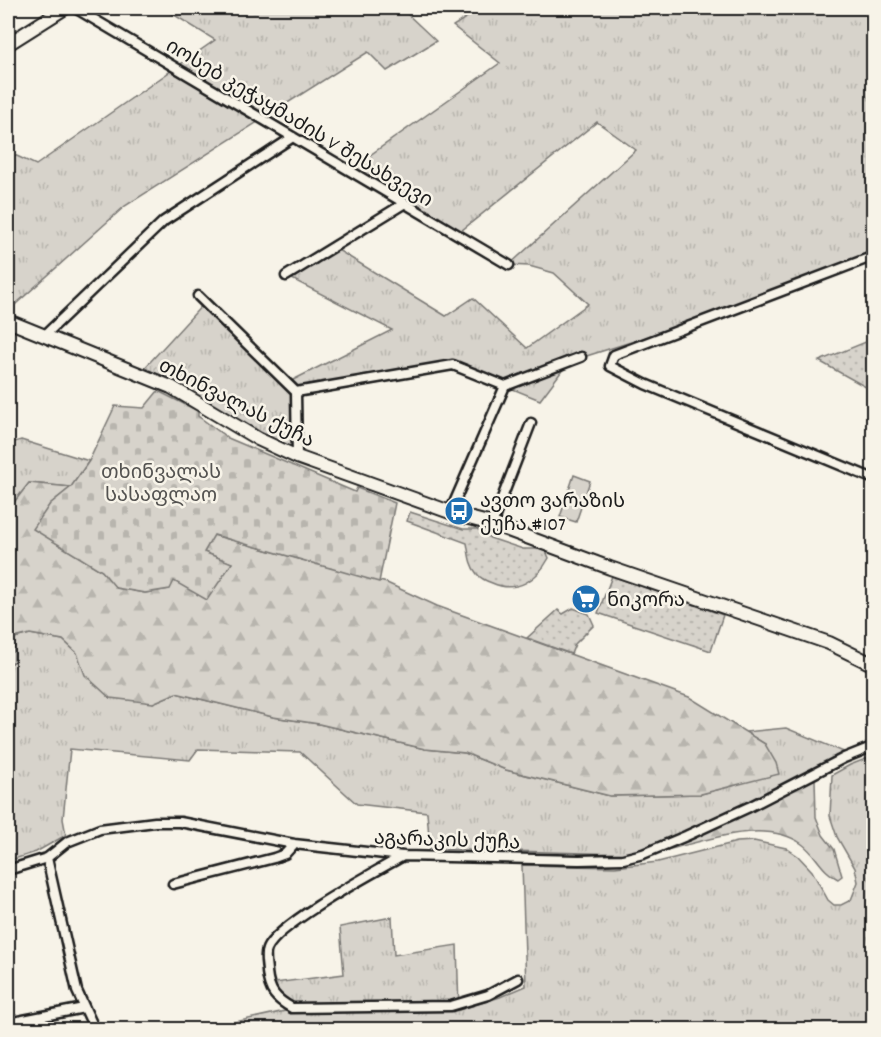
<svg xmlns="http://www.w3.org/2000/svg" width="881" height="1037" viewBox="0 0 881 1037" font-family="Dekko,'Noto Sans Georgian',sans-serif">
<defs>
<pattern id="grass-tufts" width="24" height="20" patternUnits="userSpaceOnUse" patternTransform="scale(1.5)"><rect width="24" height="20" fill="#d7d3cb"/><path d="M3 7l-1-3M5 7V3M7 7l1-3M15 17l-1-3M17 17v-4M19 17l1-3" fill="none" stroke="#b8b5ae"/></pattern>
<pattern id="forest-firs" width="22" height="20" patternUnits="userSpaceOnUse" patternTransform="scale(1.5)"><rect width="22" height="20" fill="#d7d3cb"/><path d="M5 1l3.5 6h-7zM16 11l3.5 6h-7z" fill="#b8b5ae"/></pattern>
<pattern id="cemetery-stones" width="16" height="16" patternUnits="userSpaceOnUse" patternTransform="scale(1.5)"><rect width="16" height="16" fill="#d7d3cb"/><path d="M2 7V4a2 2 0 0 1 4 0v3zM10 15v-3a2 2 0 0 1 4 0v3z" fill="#b8b5ae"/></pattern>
<pattern id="park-dots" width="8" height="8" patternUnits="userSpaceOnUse" patternTransform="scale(1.5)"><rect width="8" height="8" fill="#d7d3cb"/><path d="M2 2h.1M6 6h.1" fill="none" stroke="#b8b5ae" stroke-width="1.8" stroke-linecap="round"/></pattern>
</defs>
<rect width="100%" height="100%" fill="#f7f3e8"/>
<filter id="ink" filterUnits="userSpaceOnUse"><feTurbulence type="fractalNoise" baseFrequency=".0167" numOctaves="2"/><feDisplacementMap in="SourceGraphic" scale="12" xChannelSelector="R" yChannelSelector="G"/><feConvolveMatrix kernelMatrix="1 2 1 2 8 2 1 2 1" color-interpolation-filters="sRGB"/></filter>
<g filter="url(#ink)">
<path fill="url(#grass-tufts)" stroke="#7a7874" stroke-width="1.5" d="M163 8H247L254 12 261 8H403L402 9 436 41 387 71 368 52 125 206 8 311V152L36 165 215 40Z
M481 8H873V259L685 325 577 359 567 364 540 400 453 365 297 392V457L139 374 205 302 287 383 392 330 286 276 333 247 446 316 473 298 527 348 588 304 554 273 529 266 509 265 636 150 597 122 457 234 349 170 500 63 453 26Z
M21 440 89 461 71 487 29 483 8 510V444Z
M30 634 63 640 77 653 153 703 176 693 273 717 319 724 425 749 465 753 506 770 610 796 701 794 736 785 765 744 745 732 786 728 844 752 781 786 648 848 623 854 430 849 427 812 357 804 300 752 198 749 190 760 70 749 63 819 66 835 36 852 8 861V665L14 661V638Z
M873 756V1029L236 1030 226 1024 294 1009 280 996 274 983 344 974 340 927 392 917 394 955 457 945 459 1010 500 997 526 986 522 865 615 867 658 862 737 842 754 841 786 848 798 856 812 871 828 900 834 905H841L851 900 858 882 855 868 837 837 830 816 832 775 850 765Z"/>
<path fill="url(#forest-firs)" stroke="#7a7874" stroke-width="1.5" d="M29 483 71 487 50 504 34 529 102 571 117 588 145 593 169 589 173 580 231 563 204 552 213 535 387 583 437 606 689 697 765 744 776 763 779 774 701 794 610 796 506 770 465 753 425 749 319 724 273 717 176 693 153 703 110 698 85 675 77 653 63 640 30 634 14 638V661L8 665V510Z
M815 779 816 817 823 835 834 849 842 876 838 879C822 872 816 854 802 844 766 818 706 840 667 850Z"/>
<path fill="url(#cemetery-stones)" stroke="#7a7874" stroke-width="1.5" d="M158 391 198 411V416L228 438 355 492 357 488 395 503 379 582 214 535 204 552 232 563 207 600 174 581 170 589 145 593 116 588 102 571 33 529 50 504 71 487 89 461 115 406 144 408Z"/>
<path fill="url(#park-dots)" stroke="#7a7874" stroke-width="1.5" d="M873 339V391L819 361Z
M410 512 463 529H477L490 538 523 549H541L546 551 549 558C537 580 517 594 492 583 486 581 481 579 477 574 469 565 469 553 467 543L407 521Z
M612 576 723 615 711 651 598 613Z
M573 608 589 614 594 625 575 644 571 654 527 638 558 610 563 614Z"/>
<path fill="#d7d3cb" stroke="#7a7874" stroke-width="1.5" d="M574 475 590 481 576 522 560 517Z"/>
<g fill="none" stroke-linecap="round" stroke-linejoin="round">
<g stroke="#1c1c1c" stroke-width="13">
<path id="street" d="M75 8 509 265
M874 256 614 355 610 366 645 384 874 479
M286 276 405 203
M198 296 296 392 297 457
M44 336 164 221 293 137
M296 392 453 365 505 386
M450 512 505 386 581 357
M492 524 531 423
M403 856C375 872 277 924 267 949 264 956 267 965 267 972 269 992 276 999 292 1008L451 1006 488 995 518 979
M47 858 77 991 95 1030
M8 870 47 858 67 842 100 829 155 822H180L294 844 403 856 579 860 623 859 643 854 686 836 749 807 844 758 874 746
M173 884 274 858 285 854 294 844
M8 1023 84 1008"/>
</g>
<g stroke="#1c1c1c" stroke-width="16">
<path id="secondary" d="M8 44 65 8
M8 321 171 387 258 439 297 457 461 516 492 524 610 568 829 643 874 665"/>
</g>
<use href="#street" stroke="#f7f3e8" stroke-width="8"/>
<use href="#secondary" stroke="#f7f3e8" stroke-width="12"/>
</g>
</g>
<defs>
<g id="bus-disc" transform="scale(1.5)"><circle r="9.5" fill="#1f6fb2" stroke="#f7f3e8"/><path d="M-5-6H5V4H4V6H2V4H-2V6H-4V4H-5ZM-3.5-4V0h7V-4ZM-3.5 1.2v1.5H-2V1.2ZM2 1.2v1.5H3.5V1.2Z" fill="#fff"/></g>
<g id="supermarket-disc" transform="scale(1.5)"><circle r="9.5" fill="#1f6fb2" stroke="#f7f3e8"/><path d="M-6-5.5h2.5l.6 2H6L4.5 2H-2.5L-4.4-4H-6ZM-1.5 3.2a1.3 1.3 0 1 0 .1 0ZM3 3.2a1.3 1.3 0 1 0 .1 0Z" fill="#fff"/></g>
</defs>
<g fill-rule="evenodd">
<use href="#bus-disc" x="459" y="511"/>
<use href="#supermarket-disc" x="586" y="599"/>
</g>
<g text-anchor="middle" stroke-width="5" stroke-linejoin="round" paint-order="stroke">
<g font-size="20" fill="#1c1c1c" stroke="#f7f3e8">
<text transform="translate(300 122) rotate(31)" y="7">იოსებ კეჭაყმაძის V შესახვევი</text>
<text transform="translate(237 402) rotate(27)" y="7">თხინვალას ქუჩა</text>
<text transform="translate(447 839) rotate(2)" y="7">აგარაკის ქუჩა</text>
</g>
<g font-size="20" fill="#545351" stroke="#f7f3e8">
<text x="161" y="478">თხინვალას<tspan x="161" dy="23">სასაფლაო</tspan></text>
</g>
<g font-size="20" fill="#1c1c1c" stroke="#f7f3e8" text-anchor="start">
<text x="480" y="507">ავთო ვარაზის<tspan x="480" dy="23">ქუჩა #107</tspan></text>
<text x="607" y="606">ნიკორა</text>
</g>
</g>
<rect width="881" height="1037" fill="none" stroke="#f7f3e8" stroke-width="30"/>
<rect x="15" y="15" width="851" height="1007" fill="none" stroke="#1c1c1c" stroke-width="2" filter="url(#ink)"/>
</svg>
